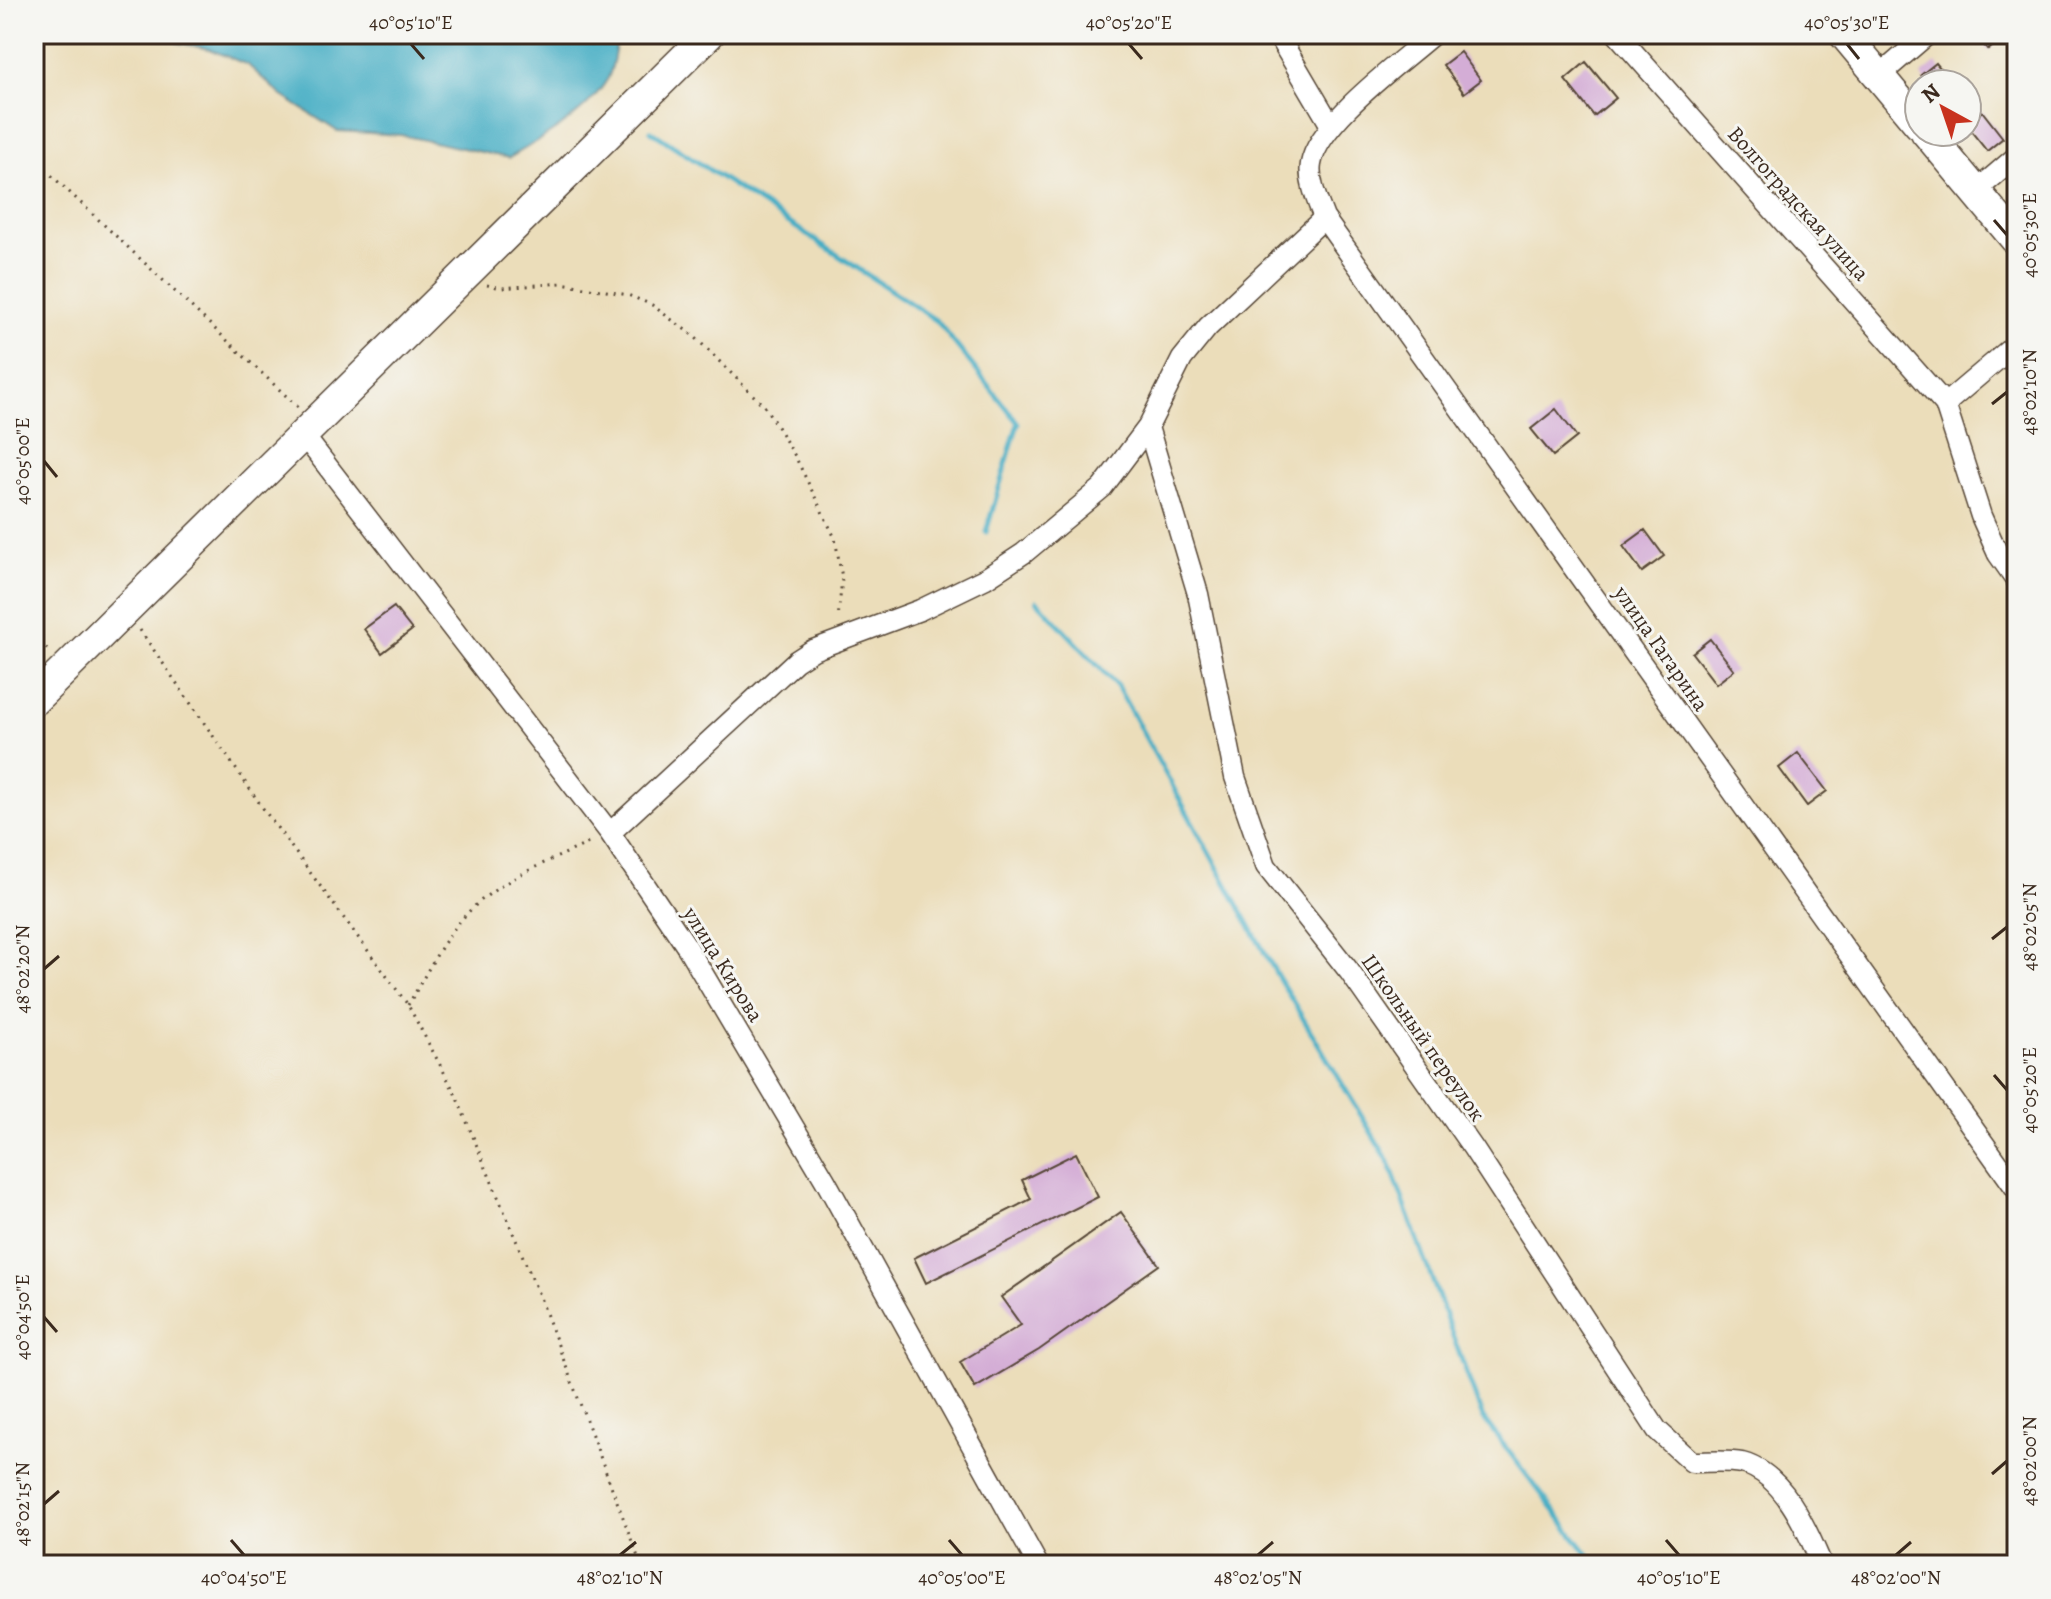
<svg xmlns="http://www.w3.org/2000/svg" width="2051" height="1599" viewBox="0 0 2051 1599" font-family="Alegreya,serif">
<rect width="100%" height="100%" fill="#f6f6f2"/>
<filter id="ink" filterUnits="userSpaceOnUse"><feTurbulence type="fractalNoise" baseFrequency=".0125" numOctaves="2"/><feDisplacementMap in="SourceGraphic" scale="16" xChannelSelector="R" yChannelSelector="G"/><feConvolveMatrix kernelMatrix="1 2 1 2 8 2 1 2 1" color-interpolation-filters="sRGB"/></filter>
<filter id="wash" filterUnits="userSpaceOnUse"><feTurbulence type="fractalNoise" baseFrequency=".006" numOctaves="4" result="noise"/><feDisplacementMap in="SourceGraphic" scale="32" xChannelSelector="R" yChannelSelector="G"/><feGaussianBlur stdDeviation="1.8" result="paint"/><feColorMatrix in="noise" values="0 0 0 0 0 0 0 0 0 0 0 0 0 0 0 0 0 1.4 0 .05"/><feComposite in="paint" operator="in"/></filter>
<g filter="url(#wash)">
<rect width="100%" height="100%" fill="#ebddba"/>
<path fill="#45adc4" stroke="#406c71" stroke-width="2" d="M137 34H618C615 48 614 66 608 78 588 113 543 138 509 158L401 135 337 131 281 95 248 65 209 49Z"/>
<g fill="none" stroke-linecap="round" stroke-linejoin="round">
<path stroke="#45adc4" stroke-width="5" d="M651 131 937 321 1018 423 986 532
M1037 601 1117 686 1277 975 1389 1162 1483 1418 1596 1565"/>
</g>
<g id="blocks">
<path fill="#d4add6" d="M1975 34H2008L1988 50Z
M1460 52 1481 80 1464 93 1443 65Z
M1586 62 1616 98 1594 116 1565 80Z
M1936 63 1953 84H1928L1921 75Z
M1982 111 2003 138 1987 151 1967 126Z
M1556 409 1577 437 1553 456 1531 429Z
M1645 530 1664 556 1642 572 1623 546Z
M394 607 412 630 382 653 364 629Z
M1710 639 1734 670 1716 684 1692 653Z
M1798 753 1827 791 1807 806 1779 768Z
M1076 1153 1098 1197 926 1283 914 1258 1031 1199 1022 1180Z
M1121 1212 1159 1265 1039 1350 975 1388 960 1362 1021 1325 1001 1297Z"/>
</g>
</g>
<g filter="url(#ink)">
<use href="#blocks" fill-opacity="0" stroke="#554535" stroke-width="2"/>
<g fill="none" stroke-linecap="round" stroke-linejoin="round">
<g stroke="#554535" stroke-width="23">
<path id="street" d="M1277 34 1330 124
M1433 34C1400 63 1318 122 1311 164 1308 181 1318 202 1324 218L2017 1190
M1617 34 1945 404 1981 516 1998 554 2017 581
M1879 76 1928 34
M1976 191 2017 156
M1945 404 2017 343
M1148 427 1198 594 1235 777 1266 866 1349 971 1473 1148 1657 1430 1692 1462C1707 1462 1727 1460 1742 1463 1784 1474 1807 1530 1822 1565
M301 432 610 833 687 947 825 1180 1038 1565
M610 833 796 661 813 650 920 610 986 578 1024 553 1102 488 1148 427 1182 359 1208 327 1324 218"/>
</g>
<g stroke="#554535" stroke-width="33">
<path id="secondary" d="M1844 34 1919 124
M1926 132 2017 241
M34 700 709 34"/>
</g>
<path stroke="#554535" stroke-width="3" stroke-dasharray="2 6" stroke-linecap="butt" d="M34 159 299 408
M487 285 502 288 562 283 628 295 652 305 695 337 765 407 795 456 835 538 842 578 838 619
M140 630 267 814 408 1005 454 1091 541 1300 641 1565
M34 637 49 651
M408 1005C429 970 449 925 483 899 515 873 557 858 593 841"/>
<use href="#street" stroke="#fff" stroke-width="20"/>
<use href="#secondary" stroke="#fff" stroke-width="30"/>
</g>
</g>
<path fill="none" stroke="#3b2a1e" stroke-width="3" d="M411 44 424 59M1129 44 1142 59M1847 44 1859 59M1994 220 2007 235M1992 404 2007 392M44 461 57 477M1992 939 2007 927M44 969 59 956M1994 1075 2007 1090M44 1317 57 1332M1992 1474 2007 1461M44 1504 59 1491M231 1540 244 1555M949 1540 962 1555M1666 1540 1679 1555M620 1555 636 1542M1258 1555 1273 1542M1896 1555 1911 1542"/>
<g text-anchor="middle" stroke-width="6" stroke-linejoin="round" paint-order="stroke">
<g font-size="22" fill="#3b2a1e" stroke="#f6f6f2">
<text transform="translate(1799 203) rotate(48)" y="8">Волгоградская улица</text>
<text transform="translate(1662 648) rotate(55)" y="8">улица Гагарина</text>
<text transform="translate(724 964) rotate(58)" y="8">улица Кирова</text>
<text transform="translate(1424 1037) rotate(55)" y="8">Школьный переулок</text>
</g>
</g>
<rect width="2051" height="1599" fill="none" stroke="#f6f6f2" stroke-width="88"/>
<g transform="translate(1943 108) rotate(320)"><circle r="38" fill="#f6f6f2" stroke="#aba49d" stroke-width="2"/>
<path d="M0-6L14 30L0 20L-14 30Z" fill="#c8321e"/>
<text y="-12" font-size="22" font-weight="bold" text-anchor="middle" fill="#3b2a1e">N</text>
</g>
<rect x="44" y="44" width="1963" height="1511" fill="none" stroke="#3b2a1e" stroke-width="3"/>
<g font-size="20" text-anchor="middle" fill="#3b2a1e">
<text x="411" y="29">40°05'10"E</text>
<text x="1129" y="29">40°05'20"E</text>
<text x="1847" y="29">40°05'30"E</text>
<text transform="translate(2029 235) rotate(-90)" y="7">40°05'30"E</text>
<text transform="translate(2029 392) rotate(-90)" y="7">48°02'10"N</text>
<text transform="translate(22 461) rotate(-90)" y="7">40°05'00"E</text>
<text transform="translate(2029 927) rotate(-90)" y="7">48°02'05"N</text>
<text transform="translate(22 969) rotate(-90)" y="7">48°02'20"N</text>
<text transform="translate(2029 1090) rotate(-90)" y="7">40°05'20"E</text>
<text transform="translate(22 1317) rotate(-90)" y="7">40°04'50"E</text>
<text transform="translate(2029 1461) rotate(-90)" y="7">48°02'00"N</text>
<text transform="translate(22 1504) rotate(-90)" y="7">48°02'15"N</text>
<text x="244" y="1584">40°04'50"E</text>
<text x="620" y="1584">48°02'10"N</text>
<text x="962" y="1584">40°05'00"E</text>
<text x="1258" y="1584">48°02'05"N</text>
<text x="1679" y="1584">40°05'10"E</text>
<text x="1896" y="1584">48°02'00"N</text>
</g>
</svg>
